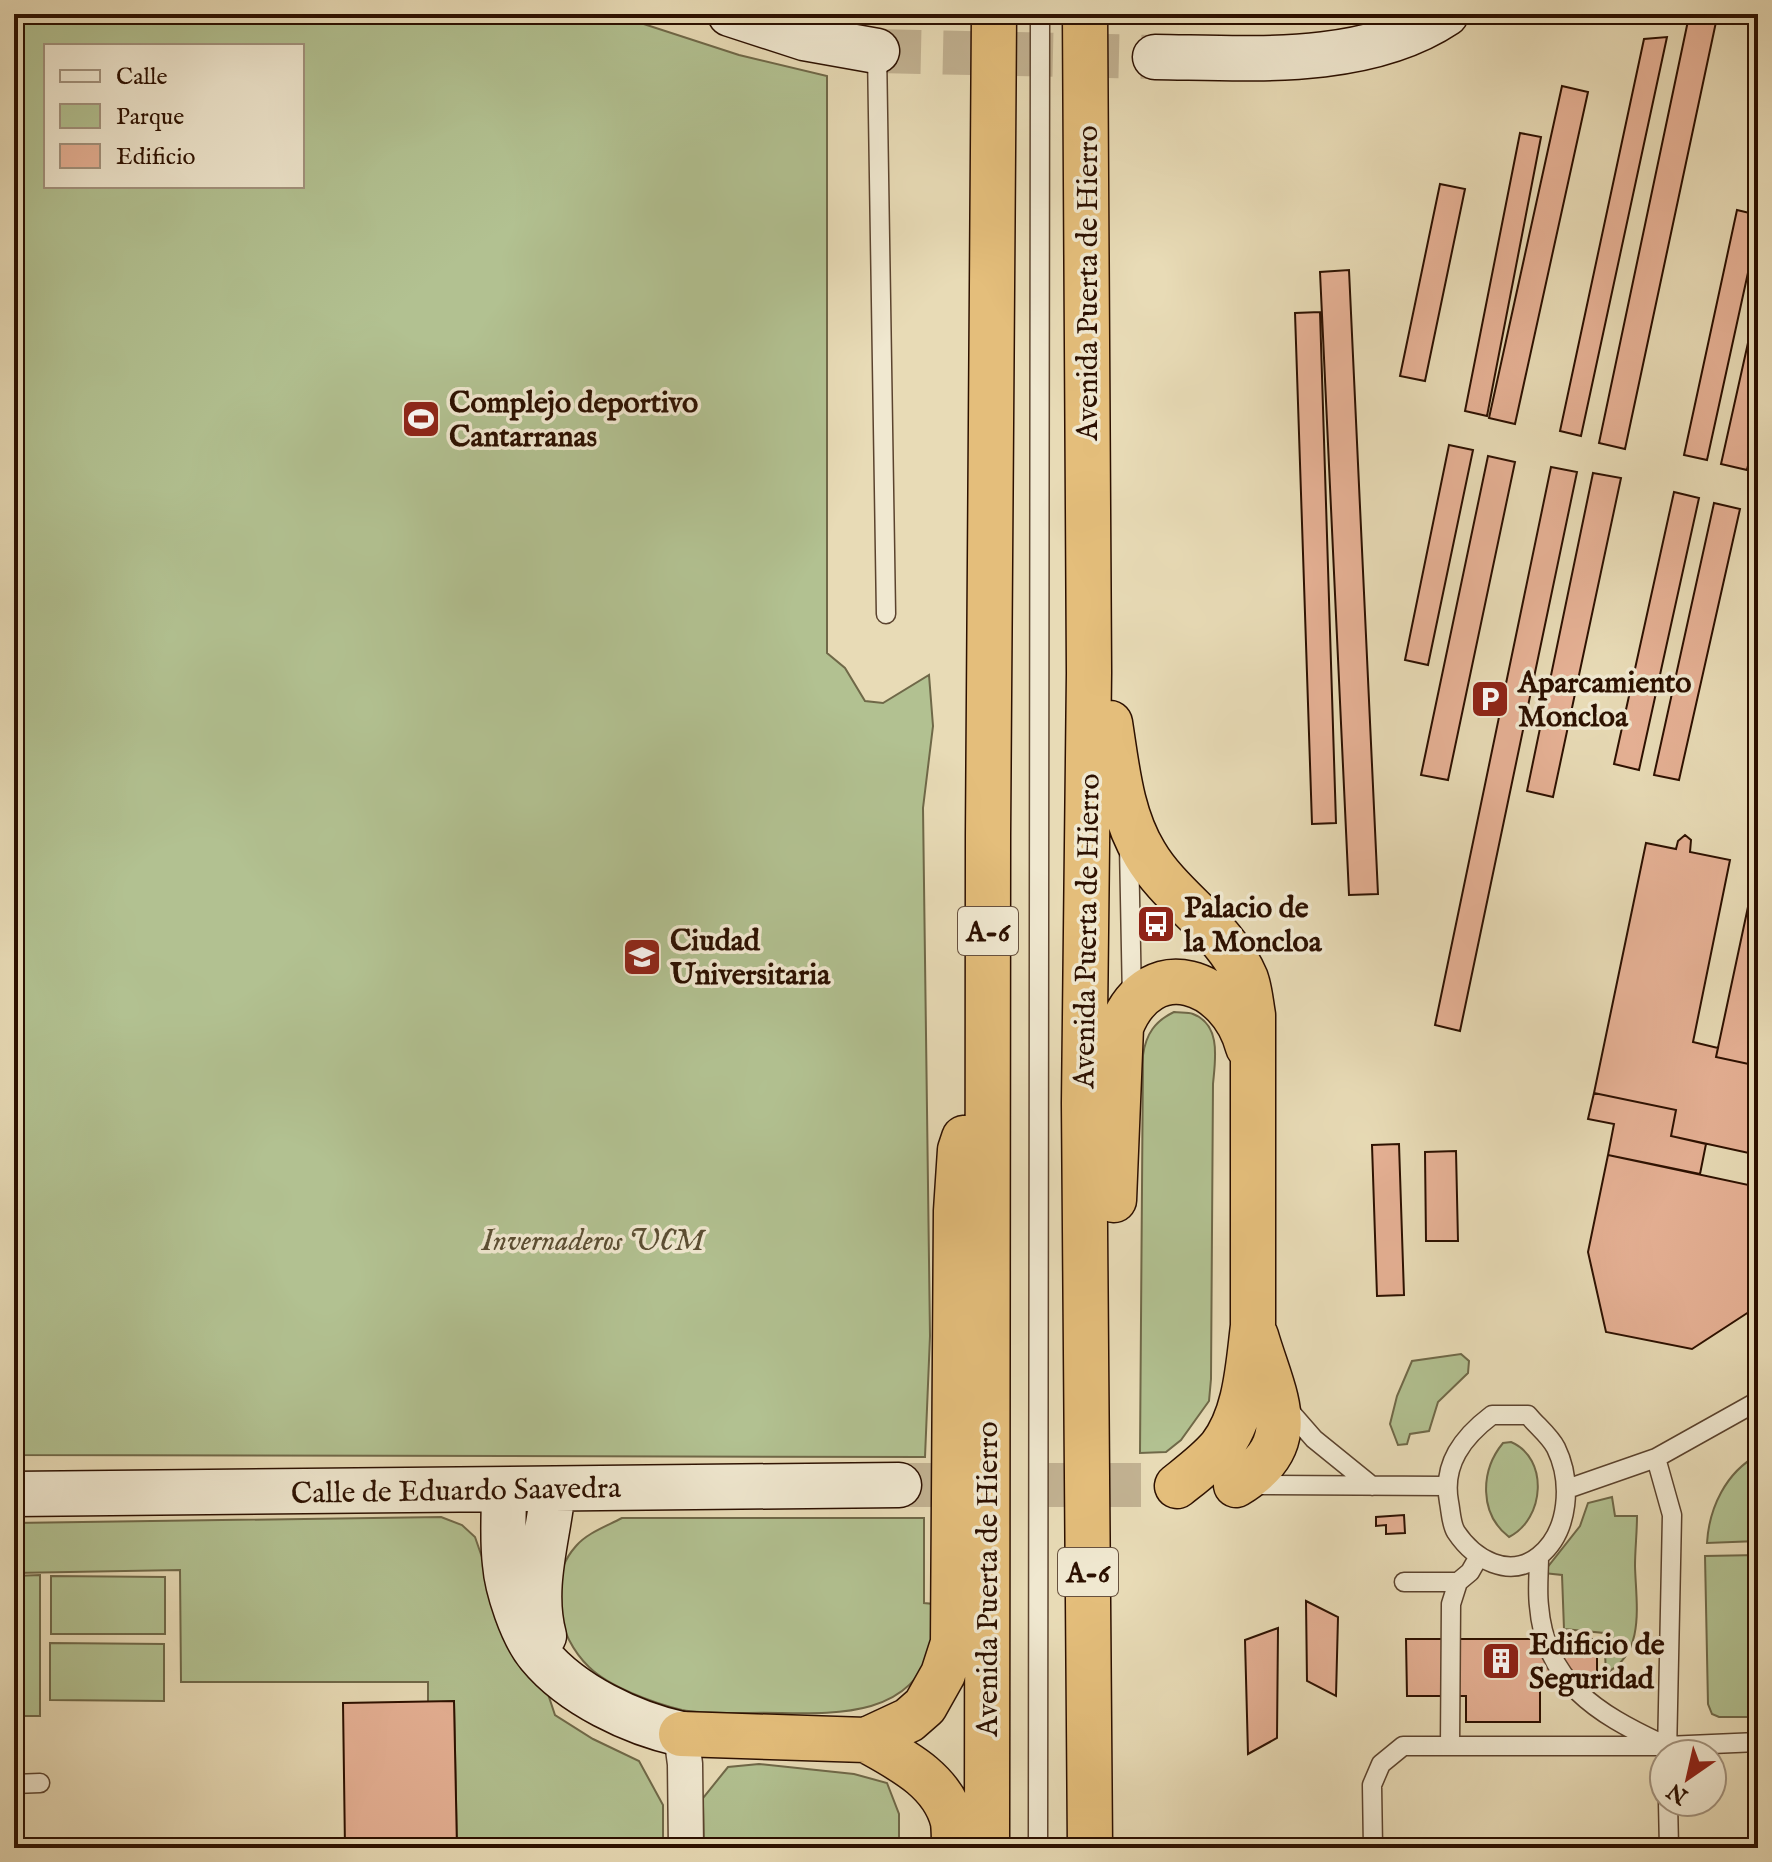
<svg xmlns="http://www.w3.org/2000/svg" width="1772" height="1862" viewBox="0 0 1772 1862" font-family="'IM FELL English',serif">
<rect width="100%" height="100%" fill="#e8dbb6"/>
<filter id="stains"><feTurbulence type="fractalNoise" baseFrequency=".0025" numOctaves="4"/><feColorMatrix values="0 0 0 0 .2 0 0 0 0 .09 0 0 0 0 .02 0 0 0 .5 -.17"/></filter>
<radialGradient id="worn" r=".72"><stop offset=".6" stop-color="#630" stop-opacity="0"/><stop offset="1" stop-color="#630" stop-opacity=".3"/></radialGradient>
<path fill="#b2c191" stroke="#6f6848" stroke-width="2" fill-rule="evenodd" d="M14 14H613L739 55 827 76V653L845 668 865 701 883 703 929 675 933 726 923 808 930 1336 925 1457 14 1455ZM46 46H302V186H46Z
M1174 1012C1179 1013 1188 1012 1193 1014 1222 1025 1215 1061 1213 1084L1211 1379 1209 1401 1181 1440 1166 1452 1140 1453 1143 1055C1146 1034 1155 1021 1174 1012Z
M1461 1354 1469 1361 1468 1373 1438 1402 1429 1431 1410 1434 1407 1444 1398 1445 1390 1424 1397 1396 1412 1361Z
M1511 1442C1549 1458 1545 1519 1509 1537 1479 1514 1480 1471 1503 1443Z
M1758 1455V1541L1707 1543C1709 1508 1726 1472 1758 1455Z
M1612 1497 1615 1516H1637C1637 1533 1635 1550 1635 1566 1636 1604 1646 1653 1606 1673L1604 1633 1564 1629 1562 1575 1543 1573 1580 1526 1588 1503Z
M441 1517 462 1525 475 1537 517 1658 536 1684 548 1694 555 1715 593 1739 639 1761 663 1805V1848H457L454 1702H428V1682H181L180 1570 14 1573V1523Z
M622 1518H924V1603L934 1604C934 1618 936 1634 932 1647 911 1716 839 1714 779 1713 753 1712 706 1715 682 1710 654 1703 609 1687 589 1667 557 1636 545 1581 576 1546 587 1533 607 1526 622 1518Z
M1758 1555V1717H1719L1712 1714 1708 1704 1705 1556Z
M40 1575V1716H14V1576Z
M51 1576 165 1577V1634H51Z
M50 1643 164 1644V1701L50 1700Z
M759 1764 854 1774 887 1783 899 1814V1848H704L703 1798 728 1767Z"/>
<path fill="#e6b195" stroke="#2c1000" stroke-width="2" d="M1689 16 1716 22 1625 449 1599 443Z
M1667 37 1581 436 1560 431 1644 39Z
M1562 86 1588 92 1515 424 1489 418Z
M1520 133 1541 137 1487 416 1465 411Z
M1440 184 1465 189 1425 381 1400 376Z
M1737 210 1758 215V227L1707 460 1684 455Z
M1349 270 1378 894 1349 895 1320 272Z
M1758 298V422L1747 470 1721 464Z
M1320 312 1336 823 1312 824 1295 313Z
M1449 445 1473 450 1428 665 1405 660Z
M1488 456 1515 462 1448 780 1421 775Z
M1551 467 1577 472 1460 1031 1435 1025Z
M1593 473 1621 478 1553 797 1527 791Z
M1674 492 1699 498 1639 770 1614 764Z
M1714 503 1740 509 1679 780 1654 775Z
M1685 835 1691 840 1690 852 1730 860 1693 1042 1718 1048 1716 1057 1758 1066V1155L1671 1136 1676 1110 1594 1093 1646 843 1676 849 1678 841Z
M1758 860V1066L1716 1057Z
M1594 1093 1676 1110 1671 1136 1706 1144 1700 1174 1608 1155 1614 1124 1588 1119Z
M1399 1144 1404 1295 1377 1296 1372 1145Z
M1456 1151 1458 1241H1426L1425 1152Z
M1608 1155 1758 1187V1306L1692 1349 1606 1332 1588 1252Z
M1404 1515 1405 1533 1386 1534V1525L1376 1526V1517Z
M1306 1601 1338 1617 1336 1696 1307 1681Z
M1278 1628 1277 1738 1248 1754 1245 1640Z
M1406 1639H1597V1682L1540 1683V1722H1466V1696H1407Z
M454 1701 457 1848H345L343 1703Z"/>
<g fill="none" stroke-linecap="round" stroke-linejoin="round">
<path stroke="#c2b292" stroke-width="44" stroke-dasharray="44 22" stroke-linecap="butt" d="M877 51 1155 57
M899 1485H1152"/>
<g stroke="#5b432e" stroke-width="21">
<path id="lane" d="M877 51 886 614
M1129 846 1132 1001
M1286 1407 1314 1439 1372 1486
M1492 1415H1528C1536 1425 1550 1436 1556 1448 1572 1481 1570 1531 1539 1556 1509 1580 1474 1559 1456 1532 1451 1524 1451 1512 1449 1502 1442 1464 1463 1437 1492 1415Z
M1656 1458 1672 1515 1667 1754
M1249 1485 1446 1486
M1567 1489 1656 1458 1758 1401
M1539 1556C1539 1573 1537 1590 1539 1606 1545 1682 1598 1714 1660 1743
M1404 1582H1458L1470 1572 1478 1558
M1450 1746 1451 1604 1458 1582
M14 1784 40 1783
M1668 1802 1669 1848
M1038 1848 1040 14
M1373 1848 1372 1785 1381 1764 1403 1746H1666L1758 1742"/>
</g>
<g stroke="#5b432e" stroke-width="37">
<path id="street" d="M681 1734 685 1764 686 1848"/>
</g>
<g stroke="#2c1000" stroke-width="47">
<path id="secondary" d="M730 14 804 38 877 51
M1155 57C1248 58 1365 68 1446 14
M504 1490C504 1514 502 1540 505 1564 507 1589 522 1635 539 1655 572 1695 632 1723 681 1734
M14 1494 899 1485
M544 1636C531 1587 548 1539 553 1490"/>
</g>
<g stroke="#2c1000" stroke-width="47">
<path id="highway" d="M1085 14 1089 673 1084 1104 1090 1848
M1110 723C1117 767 1121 815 1145 854 1172 900 1225 928 1246 979 1250 990 1251 1004 1253 1015V1326C1248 1366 1246 1415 1220 1448 1207 1463 1192 1474 1177 1486
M1114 1200 1121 1027C1151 951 1230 980 1248 1047
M1236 1485C1305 1443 1274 1398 1256 1336
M681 1734 866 1740 909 1720 925 1706 943 1674 953 1643 956 1211 960 1150 964 1138
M866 1740C900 1759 943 1780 953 1822 954 1830 954 1840 954 1848
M987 1848 988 835 994 14"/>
</g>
<use href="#lane" stroke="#f0e8d0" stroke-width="18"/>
<use href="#street" stroke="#f0e8d0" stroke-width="34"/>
<use href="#secondary" stroke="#f0e8d0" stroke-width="44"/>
<use href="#highway" stroke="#e4be7b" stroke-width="44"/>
</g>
<defs>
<g id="stadium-square" transform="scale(2)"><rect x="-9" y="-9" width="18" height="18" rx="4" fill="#8f2418" stroke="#f0e8d0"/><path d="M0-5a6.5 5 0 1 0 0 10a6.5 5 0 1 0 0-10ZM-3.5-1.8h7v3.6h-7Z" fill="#fff"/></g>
<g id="parking-square" transform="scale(2)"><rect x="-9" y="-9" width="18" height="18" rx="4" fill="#8f2418" stroke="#f0e8d0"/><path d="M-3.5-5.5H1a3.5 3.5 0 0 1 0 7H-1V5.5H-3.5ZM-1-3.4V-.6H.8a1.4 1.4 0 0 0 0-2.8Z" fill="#fff"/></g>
<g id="bus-square" transform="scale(2)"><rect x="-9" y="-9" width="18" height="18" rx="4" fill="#8f2418" stroke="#f0e8d0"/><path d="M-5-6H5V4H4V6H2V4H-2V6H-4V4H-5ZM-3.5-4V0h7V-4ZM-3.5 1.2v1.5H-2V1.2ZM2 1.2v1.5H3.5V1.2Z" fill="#fff"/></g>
<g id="university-square" transform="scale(2)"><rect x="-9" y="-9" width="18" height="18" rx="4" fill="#8f2418" stroke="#f0e8d0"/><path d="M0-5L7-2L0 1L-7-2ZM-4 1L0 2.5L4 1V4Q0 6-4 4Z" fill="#fff"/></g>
<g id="building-square" transform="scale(2)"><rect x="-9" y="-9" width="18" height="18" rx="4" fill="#8f2418" stroke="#f0e8d0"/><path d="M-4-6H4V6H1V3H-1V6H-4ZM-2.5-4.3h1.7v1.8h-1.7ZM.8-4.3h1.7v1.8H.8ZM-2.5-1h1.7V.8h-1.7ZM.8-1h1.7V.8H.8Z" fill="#fff"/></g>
</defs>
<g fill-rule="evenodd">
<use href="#stadium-square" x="421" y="419"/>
<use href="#parking-square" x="1490" y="699"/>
<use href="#bus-square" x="1156" y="924"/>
<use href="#university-square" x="642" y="957"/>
<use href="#building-square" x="1501" y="1661"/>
</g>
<g text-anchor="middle" stroke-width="7" stroke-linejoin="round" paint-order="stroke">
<g fill="#f0e8d0" stroke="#67513e" stroke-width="2">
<rect x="958" y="907" width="60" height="48" rx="6"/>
<rect x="1058" y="1548" width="60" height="48" rx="6"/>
</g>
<g font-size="28" font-weight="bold" fill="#2c1000">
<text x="988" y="941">A-6</text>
<text x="1088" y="1582">A-6</text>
</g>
<g font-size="30" fill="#2c1000" stroke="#f0e8d0">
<text transform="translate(1087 283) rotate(-90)" y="10">Avenida Puerta de Hierro</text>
<text transform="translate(1086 931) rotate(-89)" y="10">Avenida Puerta de Hierro</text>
<text transform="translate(456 1490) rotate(-1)" y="10">Calle de Eduardo Saavedra</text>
<text transform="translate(987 1579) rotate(-90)" y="10">Avenida Puerta de Hierro</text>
</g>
<g font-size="30" font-weight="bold" fill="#2c1000" stroke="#f0e8d0" text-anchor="start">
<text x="449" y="412">Complejo deportivo<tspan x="449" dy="34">Cantarranas</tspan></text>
<text x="1518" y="692">Aparcamiento<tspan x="1518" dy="34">Moncloa</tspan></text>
<text x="1184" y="917">Palacio de<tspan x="1184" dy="34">la Moncloa</tspan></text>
<text x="670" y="950">Ciudad<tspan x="670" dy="34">Universitaria</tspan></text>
<text x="1529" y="1654">Edificio de<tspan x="1529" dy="34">Seguridad</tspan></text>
</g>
<g font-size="30" font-style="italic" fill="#5b4e33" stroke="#f0e8d0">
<text x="593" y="1250">Invernaderos UCM</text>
</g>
</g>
<rect width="1772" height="1862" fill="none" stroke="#e8dbb6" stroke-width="48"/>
<rect x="16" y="16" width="1740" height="1830" fill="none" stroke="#2c1000" stroke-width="4"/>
<rect x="24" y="24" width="1724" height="1814" fill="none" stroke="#2c1000" stroke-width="2"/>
<rect x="44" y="44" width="260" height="144" fill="#f0e8d0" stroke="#a2927d" stroke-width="2"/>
<rect x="60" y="70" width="40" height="12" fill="#f0e8d0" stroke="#a2927d" stroke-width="2"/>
<text x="116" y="84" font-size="24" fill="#2c1000">Calle</text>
<rect x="60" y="104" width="40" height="24" fill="#b2c191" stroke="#a2927d" stroke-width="2"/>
<text x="116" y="124" font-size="24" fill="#2c1000">Parque</text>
<rect x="60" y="144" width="40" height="24" fill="#e6b195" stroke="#a2927d" stroke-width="2"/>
<text x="116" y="164" font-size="24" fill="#2c1000">Edificio</text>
<g transform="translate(1688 1778) rotate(214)"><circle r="38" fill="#f0e8d0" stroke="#a2927d" stroke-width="2"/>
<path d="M0-6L14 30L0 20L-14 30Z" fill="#8f2418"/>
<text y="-12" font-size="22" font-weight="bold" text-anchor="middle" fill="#2c1000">N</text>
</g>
<rect width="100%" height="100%" filter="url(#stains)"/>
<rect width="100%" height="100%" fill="url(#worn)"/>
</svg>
